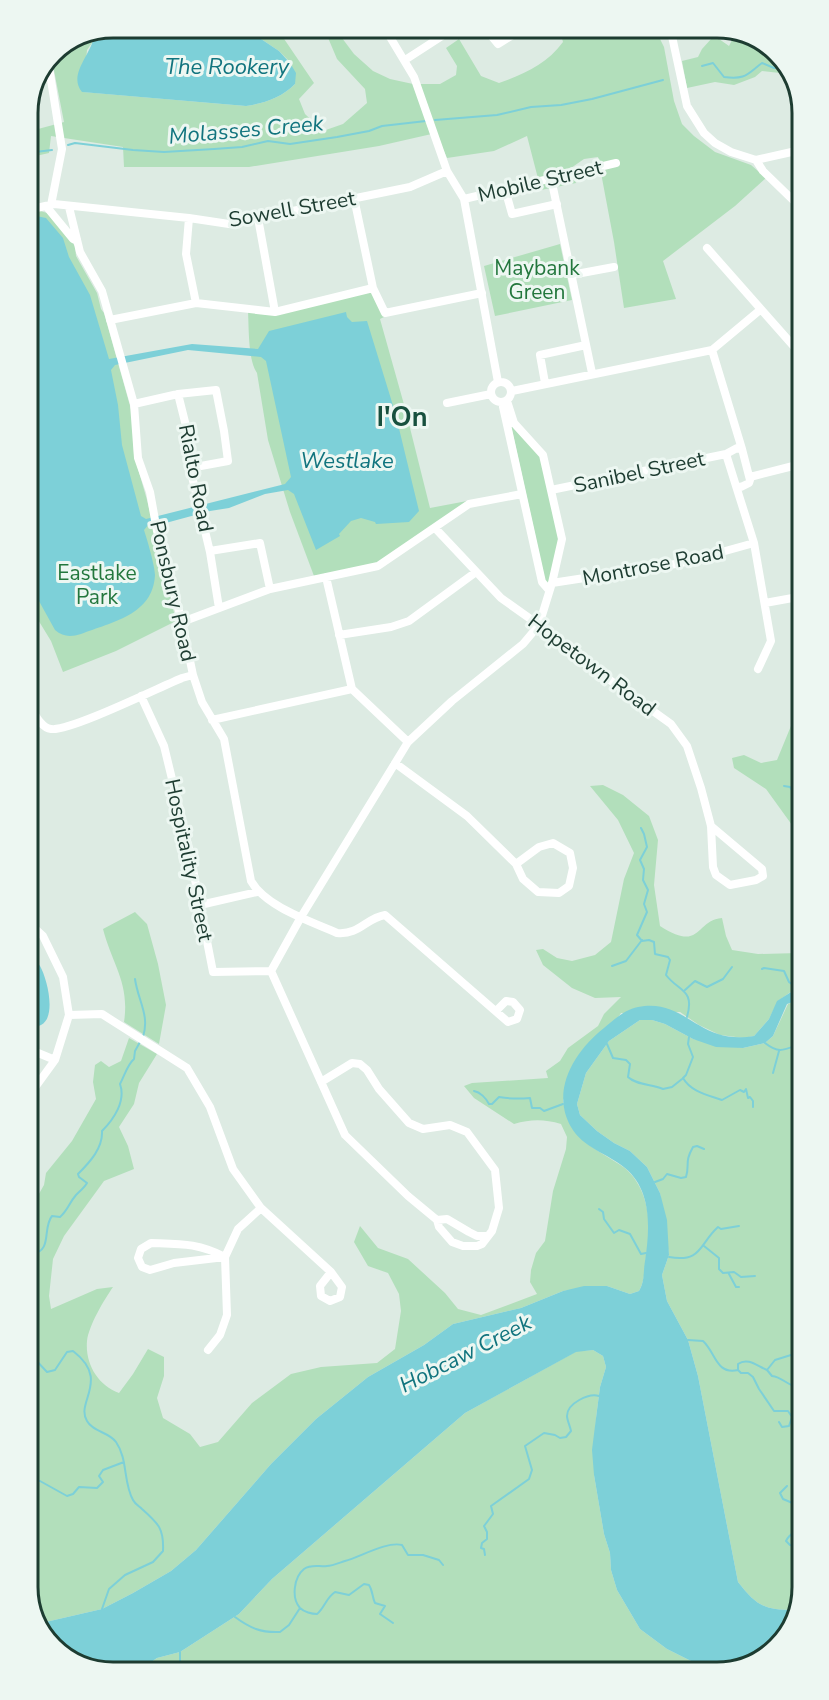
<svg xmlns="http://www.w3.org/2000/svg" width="829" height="1700" viewBox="0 0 829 1700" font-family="'Nunito Sans',sans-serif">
<rect width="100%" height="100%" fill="#ddebe3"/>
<path fill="#b2dfbb" d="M243 27H276L314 83 299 99 305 114 323 131 343 124 367 103 365 89 337 59 326 33 328 27 339 34 354 54 373 71 390 79 413 84H440L456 75 457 66 446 48 459 39 481 76 499 83C524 74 547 64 563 42L559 27H589L618 30 643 27 656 31 664 47 674 101 682 124 694 136 715 152 751 165 766 178 735 206 663 261 676 299 624 308 614 242 598 157 584 159 571 168 576 183 541 190 527 136 494 151 447 158 436 133 379 146 249 167H124L123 147 51 136 49 153 27 158V132L64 122 51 55 52 52 94 35V40L87 50 83 92 246 106C265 103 281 98 295 84L290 62 279 51Z
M712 38 719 39 729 46 732 40C763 34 771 48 788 71L780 73 762 71 755 77 734 85 715 82 687 88 682 61 698 57 702 49Z
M37 210 47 213 75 246 76 256 97 293 101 309 104 313 132 413 134 455 147 500 176 621 116 651 63 672 51 641 29 605 28 213Z
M560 244 572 300 495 316 484 266Z
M367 291 374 293 384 317 380 319 405 408 430 508 467 501 380 563 314 576 290 512 268 440 257 373C248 360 249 328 248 312L269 315Z
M511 425 541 457 559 539 548 585 545 580Z
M793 721 798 729 799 832 792 825 766 789 734 768 732 758 744 755 761 763 777 760Z
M603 785 623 795 649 816 658 840 654 885 660 926C702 953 695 920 722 918L726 936 732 950 758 954 799 953V986L778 1001 769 1019 754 1036 744 1038 720 1035 699 1025 680 1012 621 1013 563 1100C567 1129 582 1141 606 1156 612 1160 620 1164 626 1169 648 1189 652 1223 647 1251 644 1265 646 1279 639 1291L630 1294 607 1286 563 1291 521 1308 453 1324 424 1345 368 1377 316 1419 271 1464 196 1550 171 1571 133 1593 102 1609 37 1624 33 1620 32 1206 44 1185 46 1173 72 1141 96 1099 93 1082 95 1065 101 1061 109 1067 121 1061 129 1038 157 1054 139 1083 134 1104 119 1127 128 1146 134 1169 104 1181 64 1236 53 1259 49 1296 51 1309 97 1289 113 1287C104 1300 89 1325 87 1341 85 1364 98 1385 119 1393L133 1374 148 1349 164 1357V1376L157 1398 163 1418 190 1434 200 1447 218 1442 252 1403 291 1374 321 1367 377 1363 395 1349 401 1311 399 1294 388 1273 368 1266 354 1242 360 1226 378 1248 408 1259 445 1293 458 1309 481 1315 537 1294 530 1282 531 1270 536 1253 545 1241 553 1191 566 1149 567 1137 561 1124C544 1119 531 1119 514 1124L474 1098 464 1086 472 1083 548 1078 546 1071 560 1061 568 1048 598 1026 604 1014 621 997 595 998 572 988 543 965 536 950 543 949 557 958 572 961 595 955 611 942 624 879 634 853 618 820 590 786Z
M135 912 147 924 158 964 166 1005 159 1044 124 1022C130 983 112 964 103 929Z
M799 1000 802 1587 795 1610C764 1610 757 1606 738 1582L698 1376 688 1340 667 1301 662 1275 669 1255 660 1193 647 1167 630 1151 614 1143 597 1131 580 1115 577 1104 586 1073 609 1041 640 1020H652L665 1024 693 1039 743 1048 765 1043 773 1036 788 1004Z
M593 1350 603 1356 606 1367 600 1387 596 1418 594 1475 604 1534 610 1553 611 1570 617 1590 640 1629 667 1649 703 1667 135 1673 157 1658 180 1652 239 1614 272 1579 465 1413 577 1351Z"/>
<path fill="#7dd0d8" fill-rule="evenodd" d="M113 27H165L178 36 185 33 189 34 191 32 190 27H243L279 51 290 63 296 73 295 84C281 98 265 103 246 106L82 92C67 74 93 53 94 35Z
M31 215 46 218 63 238 69 257 90 295 109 359 192 344 258 349 269 331 346 312 347 317 352 322 367 321 395 412 419 511 409 522 376 524 375 522 361 518 351 521 339 534 340 536 316 550 294 494 288 490 265 494 229 508 210 511 162 524H149L144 530C147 539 155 566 155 575 153 615 112 622 81 634 71 637 63 637 55 630L29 583 28 217ZM188 350 261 357 266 361 291 477 285 484 146 519 141 516 122 445 118 405 111 370 115 365Z
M31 954C34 958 37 962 40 966 47 978 57 1017 41 1025 38 1027 34 1026 31 1027Z
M799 987V1000L787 1004 773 1036 765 1043 743 1048 716 1047 693 1039 665 1024 652 1020H640L609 1041 586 1073 577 1104 580 1115 597 1131 614 1143 630 1151 647 1167 660 1193 667 1220 669 1255 662 1275 667 1301 688 1340 698 1376 738 1582C757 1606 764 1610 795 1610L787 1635 749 1667H703L667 1649 640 1629 617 1590 611 1570 610 1553 604 1534 594 1475 592 1450 596 1418 600 1387 606 1367 603 1356 593 1350 576 1352 465 1413 272 1579 239 1614 180 1652 157 1658 135 1673H107L61 1655 37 1624 102 1609 133 1593 171 1571 196 1550 271 1464 316 1419 368 1377 424 1345 453 1324 521 1308 563 1291 584 1286H607L630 1294 639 1291C645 1281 643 1272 645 1261 650 1229 652 1190 625 1168 607 1153 583 1148 571 1127 550 1090 575 1051 604 1028 615 1019 624 1010 638 1007 674 1000 688 1024 718 1034 729 1038 743 1038 754 1036L769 1019 777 1001Z"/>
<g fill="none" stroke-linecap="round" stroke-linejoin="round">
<path stroke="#7dd0d8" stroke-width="2" d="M702 66 713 63 724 77C746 80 747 74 762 63L774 68 785 67
M435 120 497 115 531 107 561 105 592 99 663 80
M68 145 75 143 133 150 164 152 214 149 242 147 268 141 290 144 337 137 369 131 382 126 426 121
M27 153 52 150
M784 786 790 787 799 802
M641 828 644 834 647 847 640 860 644 869 643 880 648 890 644 904 647 912 637 935 642 941 649 940 654 942 655 954 668 957 670 960 666 975C679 992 695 989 687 1017
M612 966 626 961 642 940
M762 969 764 968 784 971 789 982 797 988
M135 979C138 1001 150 1015 143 1037
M685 990 695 981 707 987 723 979 732 967
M689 1037 688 1044 693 1057 686 1075 683 1078C691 1092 708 1095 722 1100L740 1090 744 1092 746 1089 748 1098 750 1097 753 1101V1107
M765 1043C779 1054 784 1050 800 1044
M607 1044 613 1058 626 1060 630 1064 628 1077C636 1085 652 1084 663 1089L672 1087 682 1079
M773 1073 779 1051
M474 1091C480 1092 486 1098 489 1104H492L499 1097C510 1099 519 1099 530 1098L532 1108H540L544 1111 563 1104
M655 1182 663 1179 667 1174 681 1178 686 1177C690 1164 684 1163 693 1147L697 1146 704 1149
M599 1209 603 1212 604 1219 614 1233 619 1230 630 1234 641 1254 646 1253
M704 1246 719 1258V1269L723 1273 734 1272 741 1277 755 1276
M32 1254C53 1251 42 1228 52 1216L60 1217C68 1210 69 1203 76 1195 80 1191 84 1188 87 1183L79 1177 78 1174C90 1162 103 1148 102 1131 114 1119 126 1101 120 1084 125 1075 127 1065 134 1059L135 1051 140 1042
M669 1257C702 1263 699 1244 718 1227L721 1229 739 1226
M729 1274 736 1287H739
M688 1340 703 1341C716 1353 716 1375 738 1370L741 1373H748L753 1377 759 1389 774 1411H788L792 1417 789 1426 782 1427 779 1422
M32 1356 47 1372 55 1370 67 1352 73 1351C111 1380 75 1402 87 1421 93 1432 109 1432 116 1442 128 1459 123 1482 133 1500 135 1504 139 1506 142 1509 159 1524 164 1529 163 1551L153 1562 125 1575 109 1589 102 1609
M738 1370V1364C748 1357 757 1366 767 1370L775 1360 791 1355
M767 1370 772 1376C782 1377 787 1385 797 1387
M33 1481H40L67 1496 73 1494 79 1487 97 1488 103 1482 99 1476 103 1470 124 1462
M787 1486 780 1493 783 1499 802 1507
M802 1524C798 1532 790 1532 786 1541L790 1545 802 1548
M485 1555 484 1549 481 1548 482 1543 487 1539V1532L484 1526 493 1514 491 1506 529 1479 532 1470 525 1446 544 1433 555 1435 560 1438 566 1437 571 1431C570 1426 567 1420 567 1416 567 1403 589 1393 599 1396
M235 1617C250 1628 261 1633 280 1632L289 1625 300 1608
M393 1623 380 1614 385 1606 375 1603C372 1597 373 1591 369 1585L364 1584 349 1595 335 1592C326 1598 325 1607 317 1614 312 1614 304 1612 300 1608 291 1598 294 1577 304 1569 311 1564 319 1567 327 1566 332 1566 339 1563 345 1561 360 1557 387 1541 402 1545L408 1555H423L439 1560 443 1565
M180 1652V1672"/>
<path stroke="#fff" stroke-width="8" d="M384 27 414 77 447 171 464 199 498 382
M484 27 498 44 516 33 515 27
M670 27 687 106 704 133 715 143 731 152 756 160 796 151
M405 60 456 27
M48 61 62 149 51 205
M756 160 763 171 796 203
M551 178 592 373
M505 189 512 214 557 204
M354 198 373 288 385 313 482 293
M464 199 616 163
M46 206 73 239 77 240
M69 207 80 252 102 291 134 404 138 458 150 492 157 531 182 622 193 675 202 702 224 739 251 881C266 907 310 921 337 933 360 935 366 918 385 915L508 1022 517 1019 520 1010 513 1002 506 1001 496 1011
M28 210 54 204 189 218 229 224 410 187 447 171
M189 218 186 254 196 303
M258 218 275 312
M707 248 797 350
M571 275 614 267
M110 320 196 303 275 312 373 288
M712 350 742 449
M491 392a10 10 0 1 1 20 0a10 10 0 1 1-20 0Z
M545 383 540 355 586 345
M512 391 712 350 760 310
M178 394 216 390 224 431 228 461 190 468
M447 403 491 394
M134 404 178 394 188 434 190 468 210 552 219 608
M503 407 542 582 549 590
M737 448 742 449 750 480 749 483 741 487 736 486 726 454Z
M750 477 797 465
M736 486 754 543 771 641 758 669
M551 490 726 454
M435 528 501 598 539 625 568 650 671 724 687 746 701 788 711 826 713 867 716 875 730 885 756 880 763 876 762 869 711 826
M210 551 260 543 270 589
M326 577 352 689 408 742
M552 583 682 563 754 543
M765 603 798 597
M182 622 270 589 378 566 469 504 522 494
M339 635 391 627 409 621 476 572
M141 696 164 746 189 849 213 972 271 971
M30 706C35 714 41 728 51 729 69 732 160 687 182 678L193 675
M212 720 352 689
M395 763 467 816 516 864 523 879 538 892 559 893 569 886 573 868 570 853 553 843 539 847 516 864
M30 840 32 848 30 864
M200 905 257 892
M31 925 43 936 63 977 69 1015 55 1060 31 1093
M271 971 301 917 408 742 452 701 523 644 539 625 552 583 562 539 543 455 514 423 507 401
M271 971 345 1135 408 1196 437 1220 439 1227 452 1242 463 1246H477L482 1244 492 1231 499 1208 495 1170 467 1132 450 1125 423 1129 409 1123 379 1089 367 1070 360 1064 352 1063 321 1082
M69 1015 102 1014 187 1068 210 1107 233 1169 261 1208 331 1272 342 1287 340 1297 330 1301 321 1296 320 1286 331 1272
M31 1050 55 1060
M437 1220 447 1219 469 1232 477 1236H487
M151 1243C181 1244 198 1243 225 1257L174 1263 150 1270 142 1267 138 1258 141 1249Z
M208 1350 220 1335 227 1315 225 1257 238 1229 261 1208"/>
</g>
<g text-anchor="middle" stroke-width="6" stroke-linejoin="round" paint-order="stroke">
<g font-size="21" fill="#1d3c31" stroke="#edf7f2">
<text transform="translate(540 181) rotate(-13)" y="7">Mobile Street</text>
<text transform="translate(292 209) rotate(-10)" y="7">Sowell Street</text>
<text transform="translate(639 472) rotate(-12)" y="7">Sanibel Street</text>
<text transform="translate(196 478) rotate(79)" y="7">Rialto Road</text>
<text transform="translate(653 565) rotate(-11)" y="7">Montrose Road</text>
<text transform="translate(173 591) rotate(77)" y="7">Ponsbury Road</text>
<text transform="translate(592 665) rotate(37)" y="7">Hopetown Road</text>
<text transform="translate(189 860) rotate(78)" y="7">Hospitality Street</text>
</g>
<g font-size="21" fill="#23773d" stroke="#edf7f2">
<text x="537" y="275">Maybank<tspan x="537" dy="24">Green</tspan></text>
<text x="97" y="580">Eastlake<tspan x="97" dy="24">Park</tspan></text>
</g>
<g font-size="22" font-style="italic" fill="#11747e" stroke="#edf7f2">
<text x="227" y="74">The Rookery</text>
<text transform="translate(246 129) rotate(-5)" y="8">Molasses Creek</text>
<text x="347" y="468">Westlake</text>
<text transform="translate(465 1353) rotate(-27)" y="8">Hobcaw Creek</text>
</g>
<g font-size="27" font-weight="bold" fill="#17503e" stroke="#edf7f2">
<text x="402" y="426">I'On</text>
</g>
</g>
<path d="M0 0H829V1700H0ZM113 38H717A75 75 0 0 1 792 113V1587A75 75 0 0 1 717 1662H113A75 75 0 0 1 38 1587V113A75 75 0 0 1 113 38Z" fill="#edf7f2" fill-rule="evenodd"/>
<path fill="none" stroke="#1d3c31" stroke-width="3" d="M113 38H717A75 75 0 0 1 792 113V1587A75 75 0 0 1 717 1662H113A75 75 0 0 1 38 1587V113A75 75 0 0 1 113 38Z"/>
</svg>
